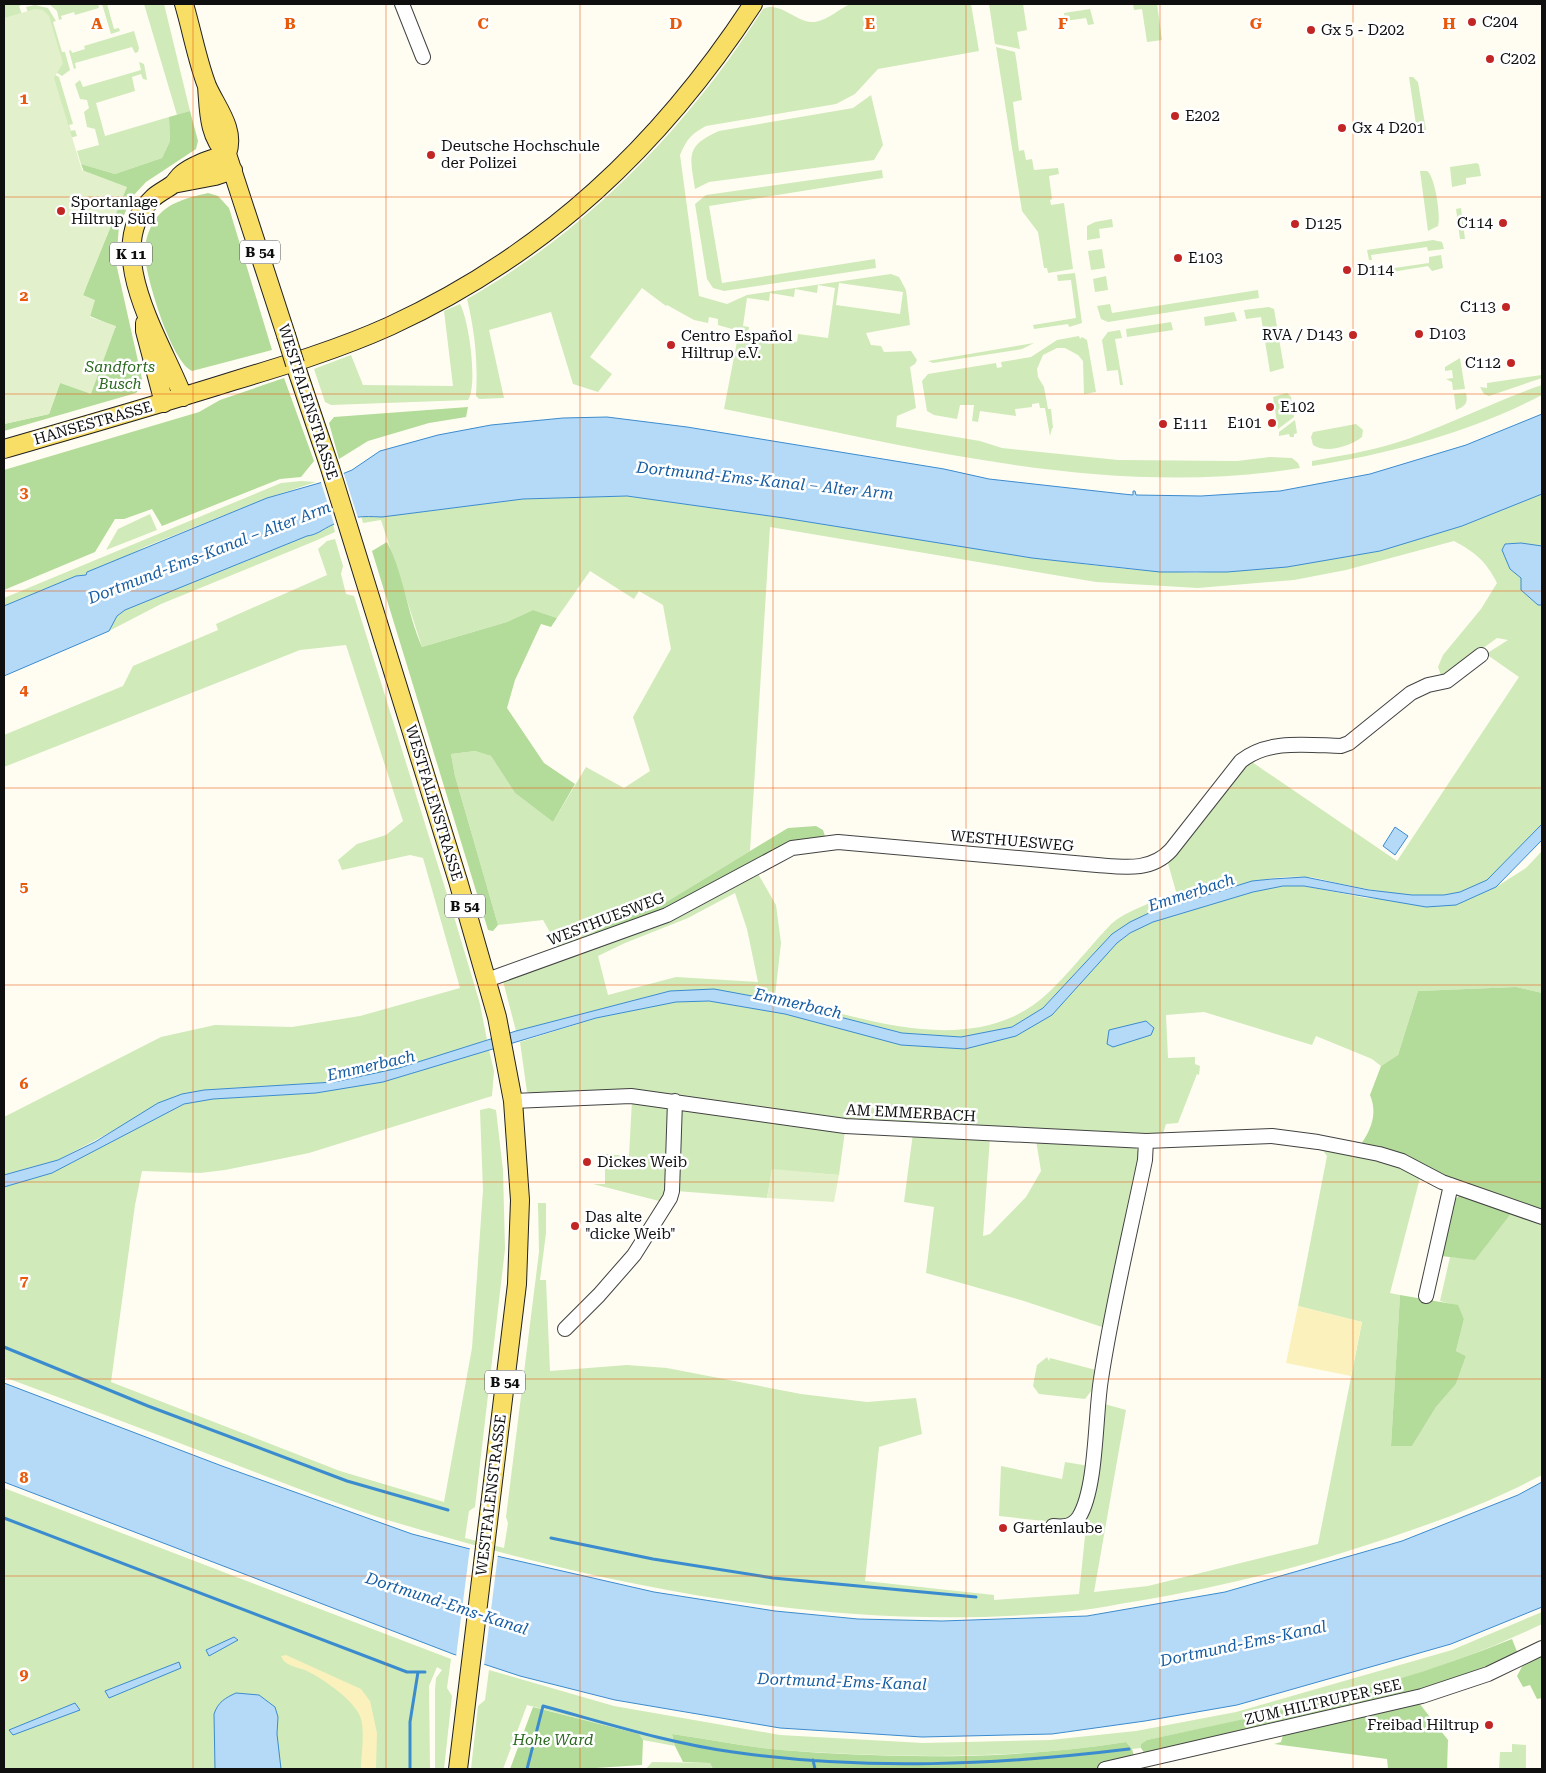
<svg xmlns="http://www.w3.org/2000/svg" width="1546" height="1773" viewBox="0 0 1546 1773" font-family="'Roboto Serif',serif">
<rect width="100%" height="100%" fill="#fffdf1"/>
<path fill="#d0eaba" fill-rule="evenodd" d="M4 4H24L19 6 25 23 4 43Z
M49 4H98L99 8 75 15 74 12 61 16 62 19 59 20 57 11Z
M102 4H107L114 29 119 28 120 31 111 34Z
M144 4H164L190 111 177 115Z
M850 4H971L979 51 878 69 855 94 836 104 706 126C692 133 686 140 680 155L699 296 727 304 747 295 891 274 899 277 906 290 910 325 866 333 871 345 881 346 884 352 911 351 917 360 915 364 910 367 916 408 897 416 896 427 980 441 1002 448 1118 460 1237 461 1270 457 1292 458 1298 463 1300 468C1107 499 913 447 724 409L739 331 718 325V319L709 317 708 323 694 320 667 305 666 306 642 288 590 357 612 374 598 392 573 384 551 312 489 330 504 398 479 399 476 396C478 362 475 332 467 299 588 230 688 127 763 9 780 0 797 24 815 22 828 20 839 9 850 4ZM839 283 903 292 900 314 836 305ZM818 285 835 288 828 338 798 334 797 342 748 334 749 327 743 326 747 298 769 301 770 293 794 297 795 289 817 293Z
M989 4H1023L1027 30 1017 32 1020 49 995 44Z
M1133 4H1157L1162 40 1147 42 1142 9 1134 10Z
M35 5 48 8 56 21 53 22 62 52H65L70 70 62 76 46 66 26 7Z
M1090 9 1094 24 1088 25 1086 18 1065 21 1064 13Z
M134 31 139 48 138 52 135 53 132 47 75 63 76 68 74 69 69 51 71 50 72 53 85 49 84 46Z
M996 47 1015 52 1016 58 1022 100 1013 102 1019 151 1024 150 1026 160 1032 159 1034 170 1058 168 1059 174 1049 176 1052 199 1050 200 1051 205 1064 203 1073 269 1048 273 1047 268H1044L1038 232 1022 211Z
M139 62 144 64 147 80 143 79 141 74 132 77 135 91 96 103 105 136 169 117 170 141 162 158 115 174 81 164 77 151 99 145 95 129 87 127 84 112 89 108 87 100 80 99 75 84 80 80 83 87 141 70Z
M44 69 59 77 73 124 69 125 71 131 75 130 77 136 46 145Z
M1409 77H1413L1418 82 1426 130 1417 131Z
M871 95 883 145 874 160 709 182 695 189C690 156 685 146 719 131L853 108Z
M1477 163 1479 165 1481 176 1466 178V184L1452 187 1450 167Z
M882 170 883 178 709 206 722 283 875 259 876 268 724 291 713 288 707 279 695 204 706 195Z
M1420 171H1427C1435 176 1441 216 1438 226L1428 231Z
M1461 208 1465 239H1460L1456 209Z
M1112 219 1113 227 1099 229 1100 238 1087 240V226L1095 222Z
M1433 240 1442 242 1444 249 1428 251 1427 247 1371 255 1372 260H1369L1367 250Z
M1102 249 1105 268 1091 270 1088 251Z
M1441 255 1443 268 1432 271 1428 266 1374 275 1373 271 1429 263V257Z
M1075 273 1082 323 1069 327 1068 324 1034 329 1033 325 1076 318 1071 280 1058 281 1057 275Z
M1106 276 1108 290 1095 292 1093 279Z
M1258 290 1259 298 1108 322 1101 319 1097 306 1110 304 1112 313Z
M460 304C469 320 478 385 468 400L331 405 325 402 314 369 351 355 363 385 453 386 444 311Z
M1269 307 1274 309 1284 368 1270 372 1261 317 1246 319 1244 310Z
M1234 312 1237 321 1205 326 1204 317Z
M1171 322 1173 330 1127 337 1126 329Z
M1120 330 1122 338 1115 339 1123 385H1120L1118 370 1107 371 1102 340 1108 332Z
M1079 336 1080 339 1082 337 1087 340 1096 392 1084 394 1083 361 1078 355 1065 348H1057L1043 355 1037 369 1038 377 1044 387 1048 409H1051L1053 428H1052L1050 436 1045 408H1040L1039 403 1032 404V407L1015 409 1016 416 980 411 978 422 972 421 974 405H960L957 419 934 415 927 411 922 381 928 374 996 363 997 368 1002 367 1001 362 1031 357 1057 340Z
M1034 343 1022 349 933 363 928 361Z
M1460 358 1465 389 1453 390 1452 382 1446 379 1453 378 1452 370 1445 371V367Z
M1542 375V378L1489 396 1484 394 1480 387 1487 388V383Z
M1542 385V395C1472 432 1390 454 1312 466V461C1338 456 1366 452 1392 444 1444 428 1491 402 1542 385Z
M1287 393 1291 397 1294 417 1278 429 1273 397Z
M1466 393C1468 403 1466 406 1456 410L1454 394Z
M1295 420 1297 433 1294 434V437H1290L1289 434 1279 436V432Z
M1356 424 1363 430 1362 437C1351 446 1326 454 1313 445L1311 437 1313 432Z
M301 481 316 482 267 498 147 546 87 575 76 576 4 606V598L281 483Z
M1542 494V546L1521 543 1505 544 1502 550 1510 569 1521 578V590L1538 605H1542V824C1528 838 1501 871 1486 881 1444 907 1387 893 1342 884 1330 882 1317 877 1305 877 1262 874 1220 891 1179 902L1167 860 1249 760 1397 861 1519 677 1486 654 1508 640 1497 638 1442 678 1438 667 1443 655 1481 609 1497 583C1485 560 1476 553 1454 541L1346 570 1294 580 1198 588 1096 582 770 527 750 851 663 904 598 927 596 937 559 948 543 920 498 925 455 776 451 754 475 751 491 756 515 793 553 822 586 767 624 788 650 771 633 717 671 649 663 605 639 591 634 599 590 571 557 618 533 610 507 622 422 647 381 520 363 523 361 515 382 517 523 499 627 496 784 518 1032 558 1127 569 1195 573 1287 567 1380 551 1462 526Z
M150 514 157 530 106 550 118 529Z
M333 524 335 532 315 541 161 604 109 631 117 616 125 610 307 536 314 535Z
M335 539 343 566 341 574 346 594 354 596 455 920 480 1004 487 1040C437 1056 386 1075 333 1082 283 1088 232 1085 182 1094L58 1160 4 1175V1117L161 1037 215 1025 292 1027 360 1016 460 988 423 858 410 855 342 870 338 860 357 844 386 835 403 821 346 645 300 650 4 767V735L123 686 133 666 218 630 216 624 327 575 318 549 327 541Z
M1542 851V993L1516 987 1418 991 1398 1055 1381 1066 1372 1059 1316 1036 1312 1045 1204 1012 1166 1015 1168 1058 1195 1057V1064L1200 1066 1199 1075 1197 1074 1178 1123 1166 1124 1162 1137 848 1121 628 1091 587 1090 535 1095 527 1092 520 1042 597 1018 676 1002 709 1001 785 1014 901 1045 1016 1036 1117 943 1130 933 1152 922 1253 892 1283 886H1304L1366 898 1456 905 1496 887 1526 868Z
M757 872 776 905 781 943 775 996C860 1017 975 1063 1049 992 1067 975 1083 955 1100 936 1106 930 1112 922 1119 918 1133 909 1149 904 1164 897L1168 906 1130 922 1112 934 1043 1008 1012 1027 961 1037 902 1033 774 1000 670 991 516 1031 503 981 594 949 684 913ZM735 893 747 929 758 982 676 977 608 995 598 956 625 943 688 918Z
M489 1050 494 1071 492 1096 309 1153 225 1170 200 1173 142 1171 135 1205 111 1382 340 1471 444 1502 472 1348 483 1190 480 1110 489 1108 496 1110 503 1170 505 1249 475 1507 469 1511 465 1538 504 1548 508 1523 506 1517 539 1252 538 1203H546V1233L540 1280H546L550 1371 627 1365 667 1368 801 1394 867 1402 916 1398 922 1434 879 1447 865 1581 994 1595V1600L1079 1594 1087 1517 1084 1516 1101 1403 1126 1410 1094 1592 1148 1586 1318 1544 1362 1322 1298 1306 1327 1156 1319 1145 1346 1149 1421 1174 1390 1293 1400 1295 1391 1446H1412L1436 1407 1456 1384 1466 1356 1456 1351 1464 1319 1458 1306 1440 1301 1450 1257 1475 1259 1513 1211 1542 1221V1475C1481 1507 1415 1530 1348 1551 1279 1573 1209 1589 1138 1601 1117 1604 1096 1609 1075 1611 853 1634 630 1592 418 1529 354 1511 291 1486 229 1462 154 1433 79 1405 4 1377V1187L52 1173 184 1104 213 1099 316 1093 383 1082Z
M632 1100 666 1105 670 1109 669 1188 663 1202 593 1184H605V1154L629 1156Z
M683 1107 845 1131 839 1175 772 1170 767 1198 676 1191 679 1112Z
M913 1133 990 1137 983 1236 990 1234 1026 1197 1041 1171 1036 1140 1131 1143 1142 1155 1108 1329 1024 1301 926 1273 934 1207 904 1202Z
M1047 1357 1049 1361 1050 1358 1096 1370 1092 1390 1085 1399 1039 1394 1033 1386 1037 1365Z
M1065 1462 1089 1466 1084 1497 1072 1519 1053 1522 999 1516 1001 1466 1062 1479Z
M4 1488 451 1659 447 1688 452 1696 444 1769H435V1689L436 1678 442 1670 437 1667 429 1686 430 1769H4Z
M1542 1612V1624C1419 1684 1280 1712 1147 1740L1141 1744V1748L1132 1749 1126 1742C1013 1760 895 1758 781 1750 745 1747 709 1739 672 1734L675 1746 643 1740 639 1734 527 1705 503 1769H471L478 1706 485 1700 489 1670 614 1706 780 1735 923 1743 1050 1740 1136 1731 1236 1712 1452 1650Z
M1512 1744 1526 1745V1769H1499L1500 1752H1512Z
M652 1762 710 1763 713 1769H646Z"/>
<path fill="#b3db99" d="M190 111 198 141 196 149 146 182 132 197 119 226 116 263 142 379V385L136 393 4 431V424L49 414 60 383 116 327 90 316 83 295 106 234 108 235 81 164 115 174 162 158 170 141 169 117Z
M208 193 218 196 229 208 272 350 192 371C171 361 147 280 145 257 144 244 148 230 155 220 167 202 188 198 208 193Z
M284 378 314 461 301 477 280 479 162 526 152 509 124 519H115L95 552 4 590V470L199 412 220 400Z
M468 407 466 417 429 423 368 441 339 459 329 423 334 417Z
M387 542C404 575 407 613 422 647L507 622 533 610 557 618 551 627 541 624 515 680 507 708 544 763 575 784 553 822 515 793 491 756 475 751 451 754 455 776 498 925 493 931 488 930 372 551Z
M816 826 823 830 825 836 823 839 676 905 596 937 594 931 598 927 663 904 788 828Z
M1516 987 1542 993V1212L1359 1147C1371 1131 1378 1114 1370 1095L1381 1066 1398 1055 1418 991Z
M1461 1195 1513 1211 1475 1260 1441 1256 1453 1200Z
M1400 1295 1458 1305 1464 1319 1456 1351 1466 1356 1456 1384 1436 1407 1412 1446H1391Z
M1512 1639 1518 1654 1440 1684 1145 1754 1141 1748V1744L1147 1740C1270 1714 1395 1687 1512 1639Z
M1542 1654V1698L1537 1699 1530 1685 1523 1687 1517 1676 1524 1663Z
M1419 1703 1448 1740 1447 1769H1388L1387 1759 1274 1744 1281 1742 1283 1735Z
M533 1707 639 1734 643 1740 642 1765 580 1769H510Z
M672 1734C708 1739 745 1747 781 1750 895 1759 1014 1760 1126 1742L1132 1749 1138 1769H713L710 1763 683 1762 675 1746Z"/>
<path fill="#fbf1bd" d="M1298 1306 1362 1322 1351 1376 1286 1363Z
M286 1655 361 1689 370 1701 377 1733 376 1769H361C361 1754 365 1734 361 1719 356 1701 323 1679 307 1671 298 1667 284 1666 281 1656Z"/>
<path fill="#e2f1cb" d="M35 9 43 10 49 16 63 63 54 78 82 170 127 187 83 295 95 300 90 317 116 326 91 394 60 383 49 414 4 424V18Z
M772 1169 839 1175 834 1202 767 1198Z"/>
<path fill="#b5daf7" stroke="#3b8bcf" d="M1542 414V494L1462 526 1380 551 1287 567 1227 572H1160L1032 558 784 518 627 496 523 499 382 517C362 516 351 516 332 525 323 529 317 535 307 536L125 610 117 616 109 631 4 676V606L76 576 86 575 87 572 267 498 323 482 352 470 380 451 438 435 491 425 563 418 607 417 687 427 944 469 989 479 1123 494 1133 495V491H1135L1136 495 1201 496 1280 491 1370 474 1466 445Z
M1521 543 1542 546V605H1538L1521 590V578L1510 569 1502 550 1505 544Z
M1542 824V840L1496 887 1456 905 1426 907 1304 886H1283L1253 892 1153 922 1130 933 1117 943 1052 1015 1016 1036 965 1049 901 1045 785 1014 709 1001 676 1002 596 1018 383 1082 316 1093 213 1099 184 1104 52 1173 4 1187V1175L58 1160 95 1142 158 1103 182 1094 204 1090 334 1082 399 1068 516 1031 670 991 714 989 774 1000 902 1033 961 1037 1012 1027 1043 1008 1112 934 1130 922 1149 913 1252 881 1272 879 1305 877 1369 890 1412 895H1444L1460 892 1487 880Z
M1395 827 1408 836 1395 855 1383 846Z
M1146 1021 1154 1028 1151 1035 1113 1047 1107 1044 1109 1030Z
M4 1383 222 1466 412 1534 501 1557 654 1592 775 1611 858 1619 942 1621 1087 1616 1225 1592 1402 1541 1518 1495 1542 1482V1607L1451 1644 1237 1705 1145 1721 1052 1734 922 1737 780 1728 615 1700 520 1676 453 1654 4 1482Z
M234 1637 238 1640 209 1656 206 1650Z
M179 1662 181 1668 109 1698 105 1691Z
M236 1693 259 1695 275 1707 278 1717 277 1734 281 1769H215L214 1714C218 1702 225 1698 236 1693Z
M75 1703 80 1710 13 1735 9 1730Z"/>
<path fill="#fffdf1" d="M343 471 358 518 335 527 320 479Z
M470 1547 498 1554 484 1666 456 1657Z"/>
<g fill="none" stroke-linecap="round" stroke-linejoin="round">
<path stroke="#3b8bcf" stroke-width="3" d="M4 1347 148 1406 347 1481 448 1510
M4 1518 407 1672H425
M551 1538 653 1559 773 1578 976 1597
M813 1760 815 1769
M410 1769V1722L418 1672
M527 1769 543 1706C606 1723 668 1743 733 1752 864 1771 998 1765 1129 1749"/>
<g stroke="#424242" stroke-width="16">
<path id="minor" d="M402 4 423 57
M487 980 667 915 792 848 838 842 1097 865C1123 867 1151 872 1171 850L1241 761C1269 739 1307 745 1341 746L1349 743 1411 693 1428 685 1447 681 1481 655
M513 1101 631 1096 845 1126 1146 1141 1272 1136 1318 1142 1379 1154 1402 1161 1442 1182 1542 1217
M1426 1296 1451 1185
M565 1329 599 1295 634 1255 670 1198 672 1191 675 1101
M1053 1526C1064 1527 1072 1527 1079 1517 1097 1488 1095 1415 1101 1379 1112 1306 1130 1233 1145 1160L1146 1141
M1105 1769 1422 1696 1488 1674 1542 1648"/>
</g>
<g stroke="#202020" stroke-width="20">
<path id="major" d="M184 4C192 31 197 60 207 86 216 107 236 129 227 154
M207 86C209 110 208 136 227 154L286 335
M173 184 215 176 233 170
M145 323V331L164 403
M295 364 330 468 458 881 497 1017 513 1101 520 1200 517 1284 458 1769
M183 397C163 343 98 249 153 198 158 193 165 190 172 185 176 182 178 177 182 174 194 164 213 159 227 154
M4 449C80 427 157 405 233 381 286 365 339 349 390 326 546 254 660 146 753 4"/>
</g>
<use href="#minor" stroke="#fff" stroke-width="14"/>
<use href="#major" stroke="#f9de66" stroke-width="18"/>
<g stroke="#202020" stroke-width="20" stroke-linecap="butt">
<path id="major-bridge" d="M286 335 295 364"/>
</g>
<use href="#major-bridge" stroke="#f9de66" stroke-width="18"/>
</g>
<path fill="none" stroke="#e8590c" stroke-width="1" stroke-opacity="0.55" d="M193 4V1769M386 4V1769M580 4V1769M773 4V1769M966 4V1769M1160 4V1769M1353 4V1769M4 197H1542M4 394H1542M4 591H1542M4 788H1542M4 985H1542M4 1182H1542M4 1379H1542M4 1576H1542"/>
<g fill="#c12625" stroke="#fff" stroke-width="2">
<circle cx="1472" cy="22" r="5"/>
<circle cx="1311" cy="30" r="5"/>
<circle cx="1490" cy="59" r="5"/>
<circle cx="1175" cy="116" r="5"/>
<circle cx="1342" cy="128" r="5"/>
<circle cx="431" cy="155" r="5"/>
<circle cx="61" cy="211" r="5"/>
<circle cx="1503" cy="223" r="5"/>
<circle cx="1295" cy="224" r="5"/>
<circle cx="1178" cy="258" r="5"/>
<circle cx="1347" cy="270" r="5"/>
<circle cx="1506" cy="307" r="5"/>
<circle cx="1419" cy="334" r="5"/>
<circle cx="1353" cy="335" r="5"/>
<circle cx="671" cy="345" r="5"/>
<circle cx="1511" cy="363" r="5"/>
<circle cx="1270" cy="407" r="5"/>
<circle cx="1272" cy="423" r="5"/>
<circle cx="1163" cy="424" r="5"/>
<circle cx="587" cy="1162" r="5"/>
<circle cx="575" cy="1226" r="5"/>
<circle cx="1003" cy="1528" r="5"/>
<circle cx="1489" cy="1725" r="5"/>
</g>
<g text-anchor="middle" stroke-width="5" stroke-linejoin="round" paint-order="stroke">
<g fill="#fff" stroke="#575757" stroke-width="1">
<rect x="240" y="240.5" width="40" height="23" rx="4"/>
<rect x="110" y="242.5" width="42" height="23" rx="4"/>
<rect x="445" y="894.5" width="40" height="23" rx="4"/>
<rect x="485" y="1370.5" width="40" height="23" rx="4"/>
</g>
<g font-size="14" font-weight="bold" fill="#0f0f0f">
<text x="260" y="257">B 54</text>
<text x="131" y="259">K 11</text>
<text x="465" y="911">B 54</text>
<text x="505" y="1387">B 54</text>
</g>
<g font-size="15" fill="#0f0f0f" stroke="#fff" text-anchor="start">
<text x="1482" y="27">C204</text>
<text x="1321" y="35">Gx 5 - D202</text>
<text x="1500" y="64">C202</text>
<text x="1185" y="121">E202</text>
<text x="1352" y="133">Gx 4 D201</text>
<text x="441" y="151">Deutsche Hochschule<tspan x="441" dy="17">der Polizei</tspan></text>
<text x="71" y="207">Sportanlage<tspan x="71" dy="17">Hiltrup Süd</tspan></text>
<text x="1493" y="228" text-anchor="end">C114</text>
<text x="1305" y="229">D125</text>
<text x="1188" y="263">E103</text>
<text x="1357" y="275">D114</text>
<text x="1496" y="312" text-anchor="end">C113</text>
<text x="1429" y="339">D103</text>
<text x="1343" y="340" text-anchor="end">RVA / D143</text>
<text x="681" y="341">Centro Español<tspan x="681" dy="17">Hiltrup e.V.</tspan></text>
<text x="1501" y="368" text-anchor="end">C112</text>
<text x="1280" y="412">E102</text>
<text x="1262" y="428" text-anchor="end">E101</text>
<text x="1173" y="429">E111</text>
<text x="597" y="1167">Dickes Weib</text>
<text x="585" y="1222">Das alte<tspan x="585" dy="17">"dicke Weib"</tspan></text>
<text x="1013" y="1533">Gartenlaube</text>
<text x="1479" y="1730" text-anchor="end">Freibad Hiltrup</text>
</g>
<g font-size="15" font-style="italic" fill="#29681e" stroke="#fff">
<text x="120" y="372">Sandforts<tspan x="120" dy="17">Busch</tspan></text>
<text x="553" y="1745">Hohe Ward</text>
</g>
<g font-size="15" fill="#0f0f0f" stroke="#fff">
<text transform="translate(308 402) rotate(72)" y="5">WESTFALENSTRASSE</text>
<text transform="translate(93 423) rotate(-16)" y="5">HANSESTRASSE</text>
<text transform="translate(434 803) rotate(73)" y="5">WESTFALENSTRASSE</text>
<text transform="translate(1012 841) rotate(5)" y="5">WESTHUESWEG</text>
<text transform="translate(606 919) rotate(-21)" y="5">WESTHUESWEG</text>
<text transform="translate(911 1113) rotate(3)" y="5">AM EMMERBACH</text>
<text transform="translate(491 1495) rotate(-83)" y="5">WESTFALENSTRASSE</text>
<text transform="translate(1323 1702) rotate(-13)" y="5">ZUM HILTRUPER SEE</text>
</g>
<g font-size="16" font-style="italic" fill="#165da3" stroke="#fff">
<text transform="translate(765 480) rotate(6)" y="6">Dortmund-Ems-Kanal – Alter Arm</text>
<text transform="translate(209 552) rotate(-21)" y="6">Dortmund-Ems-Kanal – Alter Arm</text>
<text transform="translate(1191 892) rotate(-18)" y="6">Emmerbach</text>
<text transform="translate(798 1003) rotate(13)" y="6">Emmerbach</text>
<text transform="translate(371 1065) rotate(-13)" y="6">Emmerbach</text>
<text transform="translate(447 1603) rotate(18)" y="6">Dortmund-Ems-Kanal</text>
<text transform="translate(1243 1643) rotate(-12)" y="6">Dortmund-Ems-Kanal</text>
<text transform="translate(842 1681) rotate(2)" y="6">Dortmund-Ems-Kanal</text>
</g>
</g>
<g font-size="16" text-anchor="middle" font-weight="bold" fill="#e8590c" stroke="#fff" stroke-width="5" stroke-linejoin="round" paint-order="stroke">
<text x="97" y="29">A</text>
<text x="290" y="29">B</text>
<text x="483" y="29">C</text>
<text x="676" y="29">D</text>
<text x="870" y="29">E</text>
<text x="1063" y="29">F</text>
<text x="1256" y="29">G</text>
<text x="1449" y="29">H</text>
<text x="24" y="104">1</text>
<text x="24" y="301">2</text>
<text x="24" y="498">3</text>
<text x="24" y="695">4</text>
<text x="24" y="892">5</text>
<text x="24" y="1089">6</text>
<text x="24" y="1286">7</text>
<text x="24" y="1483">8</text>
<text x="24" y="1680">9</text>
</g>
<rect width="1546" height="1773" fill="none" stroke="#0f0f0f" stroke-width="10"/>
</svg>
